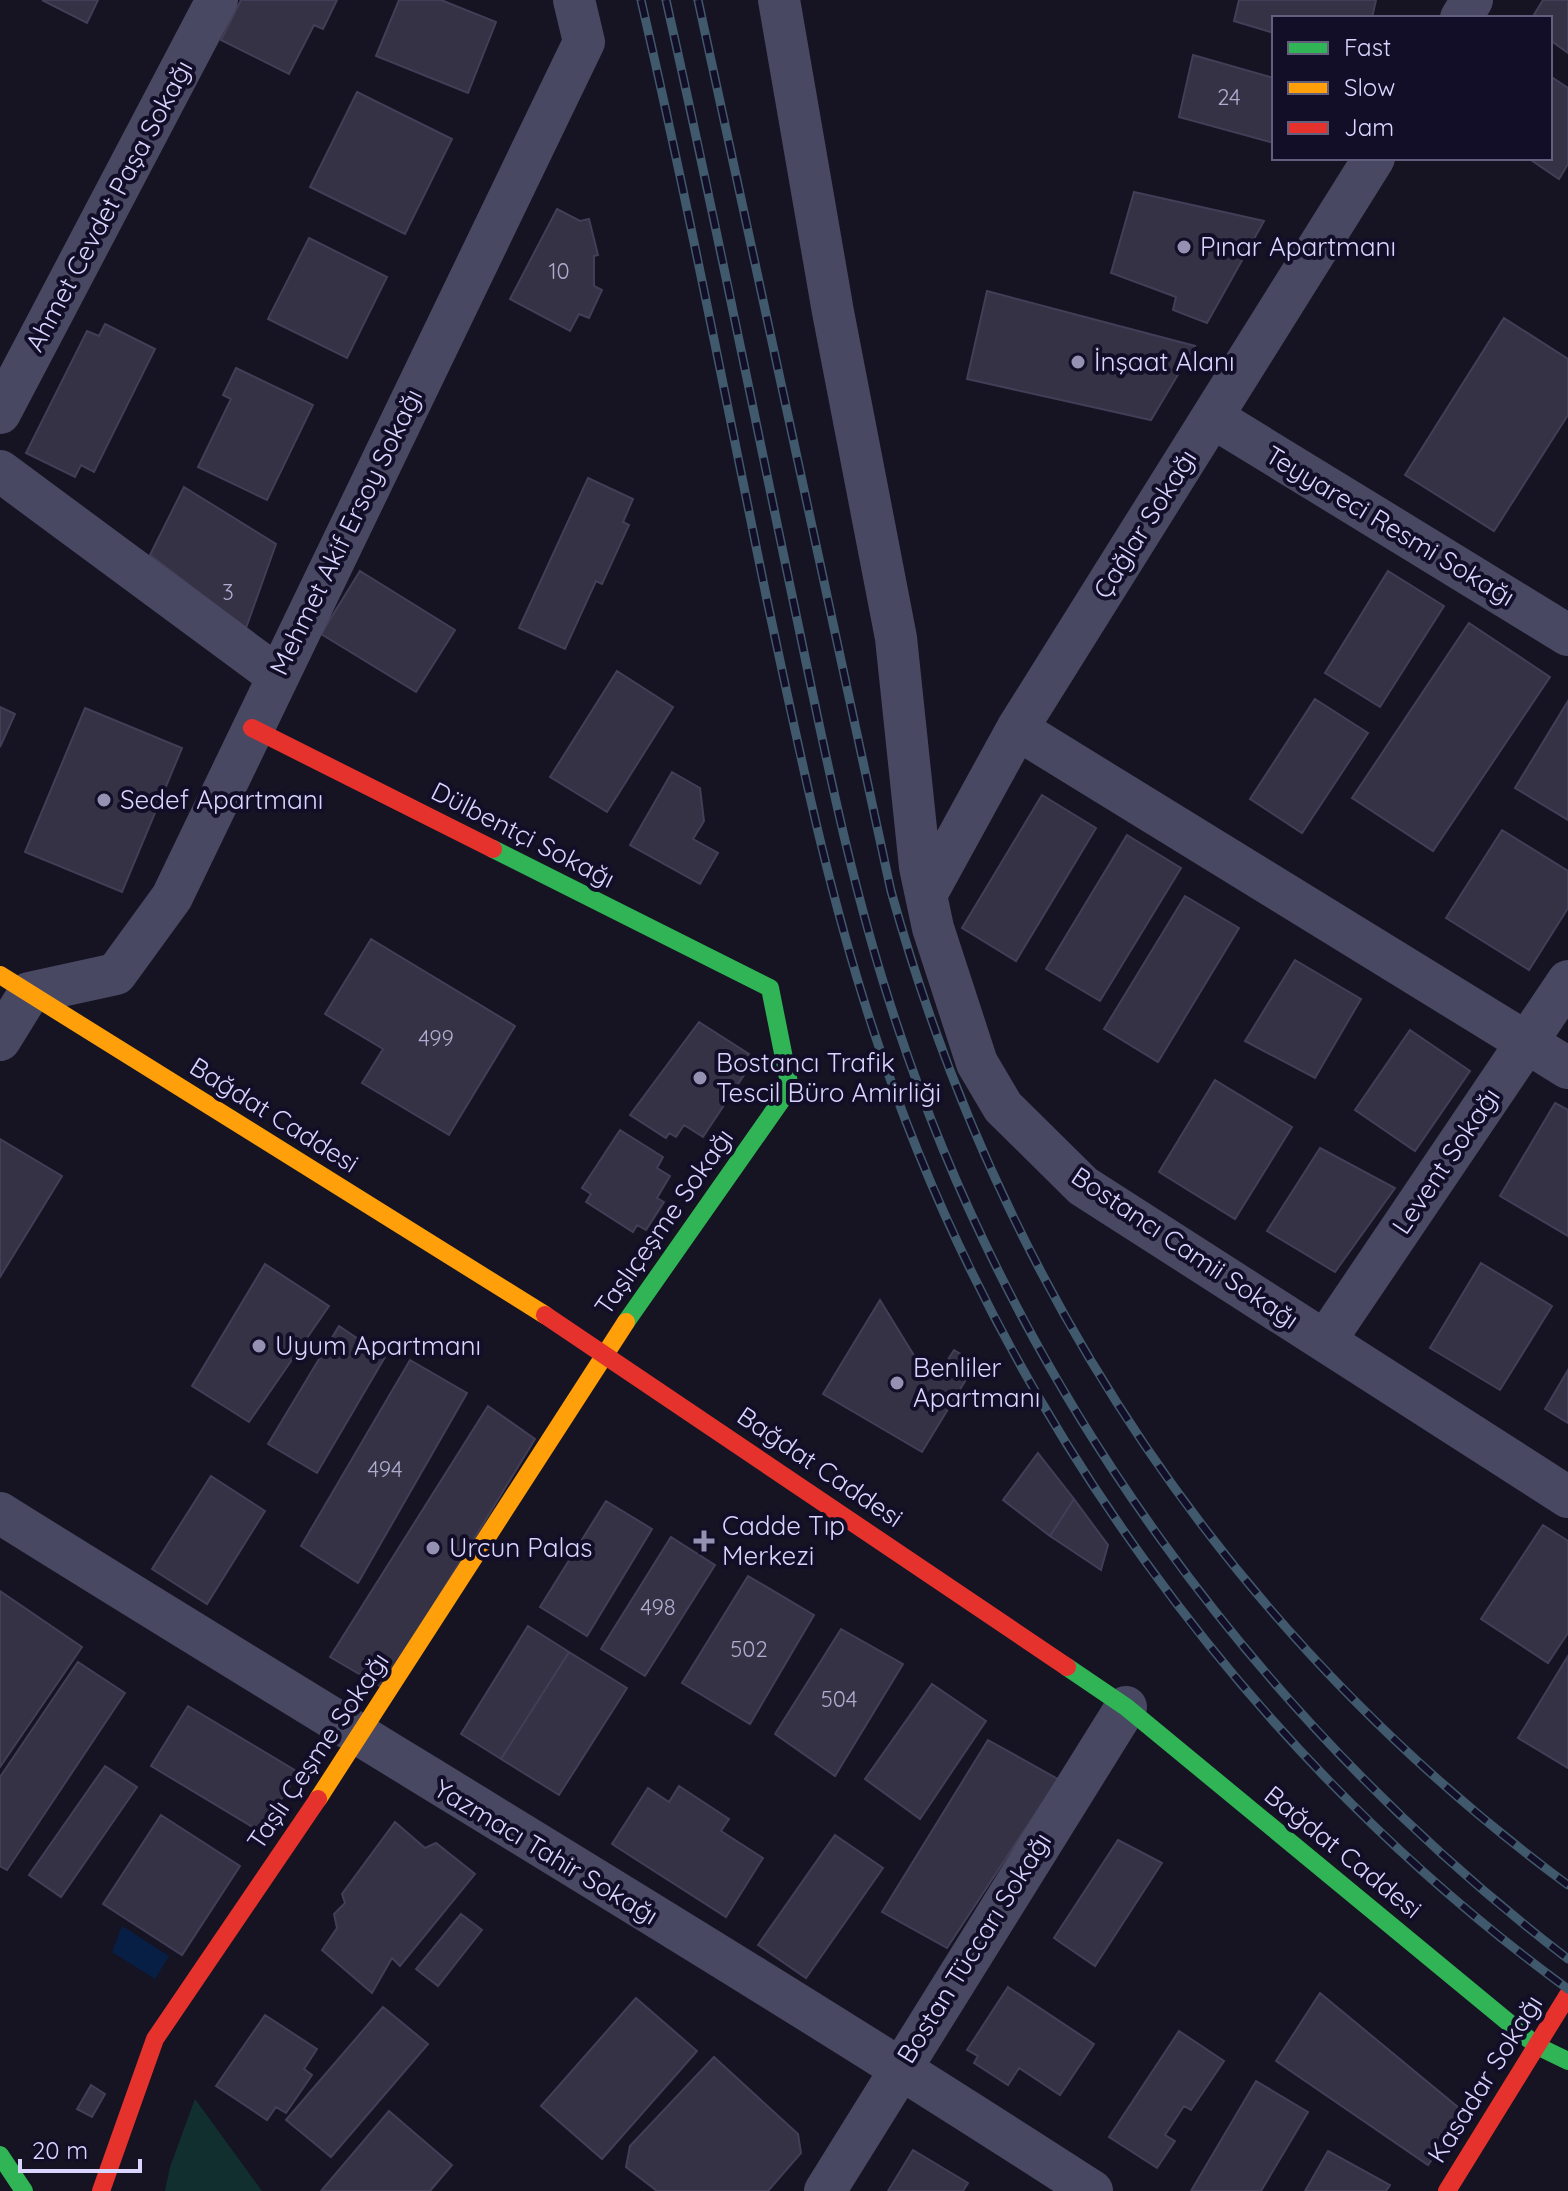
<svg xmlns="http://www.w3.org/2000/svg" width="1568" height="2191" viewBox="0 0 1568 2191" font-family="Quicksand,sans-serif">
<rect width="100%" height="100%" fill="#161422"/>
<path fill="#112f2f" d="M195 2099 262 2191H165L170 2167Z"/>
<path fill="#071e45" d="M122 1926 169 1956 155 1979 112 1952Z"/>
<path fill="#343244" stroke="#433e57" stroke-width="2" d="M42 0H98L87 23Z
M241 0H337L323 29 314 25 289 74 221 40Z
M399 0H441L496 22 468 93 376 56Z
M1239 0H1376L1372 18H1274V33L1234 21Z
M1543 0H1568V53L1550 40V18H1532Z
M1193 55 1274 78V143L1179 117Z
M1550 76 1568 88V164L1559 179 1528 158H1550Z
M357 92 452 139 405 234 310 187Z
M1134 192 1264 221 1207 323 1173 310 1176 297 1111 273Z
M557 209 580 221 589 219 598 255 594 256V286L602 290 589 318 579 314 570 331 510 299Z
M309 238 387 277 347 358 268 319Z
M987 291 1195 346 1151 420 967 379Z
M1504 318 1568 359V415L1494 531 1405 475Z
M105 324 155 349 94 472 81 465 75 477 26 453 87 331 99 336Z
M236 368 313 405 267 500 198 467 231 399 223 395Z
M588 478 633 499 623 522 629 525 602 584 596 581 565 649 519 628Z
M184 487 276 544 246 628 150 555Z
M360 571 455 630 416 692 321 634Z
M1388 571 1444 606 1380 707 1325 673Z
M1469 623 1550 677 1433 851 1352 798Z
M617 671 673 707 607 812 550 777Z
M1315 699 1368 733 1302 833 1250 799Z
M1568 701V820L1515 788Z
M0 707 15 714 0 747Z
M85 708 182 748 122 892 25 852Z
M672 772 700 788 704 821 693 839 718 853 700 884 630 845Z
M1042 795 1096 828 1016 961 962 928Z
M1502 830 1568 871V908L1529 970 1446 918Z
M1127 835 1181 868 1100 1001 1046 969Z
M1185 896 1239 928 1158 1062 1104 1029Z
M371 939 515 1026 449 1135 362 1083 383 1049 325 1014Z
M1295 960 1361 999 1315 1078 1245 1041Z
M699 1022 749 1054 737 1071 744 1075 703 1137 684 1125 676 1137 669 1133 666 1138 630 1115Z
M1410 1030 1470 1071 1415 1151 1355 1110Z
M1215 1080 1292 1127 1235 1219 1159 1172Z
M1555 1103 1568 1110V1236L1500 1196Z
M620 1130 663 1157 657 1168 670 1176 657 1198 664 1202 646 1230 637 1225 633 1232 586 1202 591 1194 582 1188Z
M0 1139 62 1176 0 1277Z
M1320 1148 1395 1188 1335 1272 1267 1231Z
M1481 1263 1552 1306 1500 1390 1430 1348Z
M265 1264 329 1306 249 1422 192 1386Z
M880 1300 915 1357 940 1372 954 1350 976 1363 922 1452 823 1394Z
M339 1326 385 1357 317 1473 268 1444Z
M410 1360 467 1393 358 1583 301 1546Z
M1568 1370V1423L1545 1409Z
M488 1406 535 1439 383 1688 330 1657Z
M1038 1453 1074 1499 1050 1536 1003 1500Z
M211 1476 265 1511 207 1604 152 1569Z
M1074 1499 1108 1545 1101 1570 1050 1536Z
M606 1501 652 1529 587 1636 540 1607Z
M1543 1525 1568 1541V1633L1548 1663 1481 1619Z
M671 1537 715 1565 645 1676 601 1649Z
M748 1576 814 1615 750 1724 682 1683Z
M0 1591 82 1647 0 1767Z
M528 1626 569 1652 501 1759 461 1734Z
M841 1629 903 1664 835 1776 775 1734Z
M569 1652 627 1688 559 1795 501 1759Z
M1568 1656V1768L1518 1738Z
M78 1662 125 1693 7 1870 0 1866V1777Z
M932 1684 986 1721 920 1819 865 1779Z
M188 1706 298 1772 261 1832 151 1766Z
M988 1740 1058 1779 947 1948 882 1912Z
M105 1766 137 1787 61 1897 29 1875Z
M679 1786 729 1819 721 1831 763 1858 726 1917 612 1844 648 1788 669 1802Z
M161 1815 240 1866 182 1955 103 1904Z
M395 1822 425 1848 436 1843 475 1874 400 1966 392 1958 372 1993 322 1950 337 1928 334 1914 345 1903 342 1894Z
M835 1835 883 1868 806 1978 758 1945Z
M1118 1840 1162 1863 1095 1966 1054 1938Z
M461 1914 482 1930 438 1986 416 1969Z
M1008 1987 1094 2044 1060 2095 1019 2068 1008 2085 974 2063 978 2056 967 2050Z
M1320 1993 1465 2113 1428 2165 1276 2061Z
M636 1998 697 2051 602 2159 541 2106Z
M383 2007 428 2044 331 2157 286 2120Z
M265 2015 317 2049 304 2069 312 2075 286 2113 276 2107 267 2120 216 2086Z
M1179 2031 1224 2061 1191 2110 1184 2106 1165 2135 1175 2141 1157 2168 1109 2137Z
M714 2057 798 2134 801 2153 768 2191H657L626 2167 630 2146Z
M1256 2081 1308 2112 1261 2191H1191Z
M91 2085 105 2094 92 2117 77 2109Z
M389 2111 452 2165 430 2191H321Z
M913 2150 968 2183 963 2191H888Z
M1328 2151 1390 2185 1386 2191H1305Z"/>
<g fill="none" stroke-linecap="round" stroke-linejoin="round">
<path stroke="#494863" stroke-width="42" d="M779 0 833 312 896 638 920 867 933 928 977 1063 1003 1107 1083 1186 1568 1497
M1461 18 1472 0
M0 413 217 0
M1212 417 1568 635
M0 471 276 675
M1017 729 1568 1068
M926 895 1017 729 1374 158
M0 1040 29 993 116 974 172 897 584 42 574 0
M1325 1341 1568 981
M0 1513C363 1740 732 1958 1092 2191
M825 2191 1126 1707"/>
<path stroke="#30b455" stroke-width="18" d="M493 849 770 988 790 1088 626 1322
M1067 1667 1126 1707 1537 2046 1568 2061
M0 2155 24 2191"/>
<path stroke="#ff9f0a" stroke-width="18" d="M0 975 545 1315
M318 1799 626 1322"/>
<path stroke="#e5322d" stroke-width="18" d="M252 728 493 849
M545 1315 1067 1667
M101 2191 155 2039 318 1799
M1447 2191 1568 1995"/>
<g stroke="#41596c" stroke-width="9">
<path id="rail" d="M641 0C687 199 726 400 767 600 798 744 827 889 873 1029 997 1407 1246 1754 1568 1989
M666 0C711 199 751 400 793 600 823 742 850 884 896 1022 1018 1393 1258 1721 1568 1959
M698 0 891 891C1003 1294 1231 1636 1568 1885"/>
</g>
<use href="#rail" stroke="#120e28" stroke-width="6" stroke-dasharray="18" stroke-linecap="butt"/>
</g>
<g fill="#9591b2" stroke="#120e28" stroke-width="3">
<circle cx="1184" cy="247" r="8"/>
<circle cx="1078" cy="362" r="8"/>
<circle cx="104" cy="800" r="8"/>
<circle cx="700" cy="1078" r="8"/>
<circle cx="259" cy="1346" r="8"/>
<circle cx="897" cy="1383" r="8"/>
<path d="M700 1529h8v8h8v8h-8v8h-8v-8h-8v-8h8z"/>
<circle cx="433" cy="1548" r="8"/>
</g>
<g text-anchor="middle" stroke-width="8" stroke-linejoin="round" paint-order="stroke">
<g font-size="22" fill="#b0acd0">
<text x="1229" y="105">24</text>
<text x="559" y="279">10</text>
<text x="228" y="600">3</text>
<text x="436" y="1046">499</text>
<text x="385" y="1477">494</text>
<text x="658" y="1615">498</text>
<text x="749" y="1657">502</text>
<text x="839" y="1707">504</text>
</g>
<g font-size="26" fill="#d9d5ff" stroke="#120e28">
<text transform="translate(109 206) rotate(-62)" y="9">Ahmet Cevdet Paşa Sokağı</text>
<text transform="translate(1145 524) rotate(-58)" y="9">Çağlar Sokağı</text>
<text transform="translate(1390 526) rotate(31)" y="9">Teyyareci Resmi Sokağı</text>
<text transform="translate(346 532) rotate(-64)" y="9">Mehmet Akif Ersoy Sokağı</text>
<text transform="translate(523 835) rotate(27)" y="9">Dülbentçi Sokağı</text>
<text transform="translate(274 1115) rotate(32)" y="9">Bağdat Caddesi</text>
<text transform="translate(1446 1161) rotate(-56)" y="9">Levent Sokağı</text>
<text transform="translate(664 1222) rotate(-55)" y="9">Taşlıçeşme Sokağı</text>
<text transform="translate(1185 1248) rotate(34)" y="9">Bostancı Camii Sokağı</text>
<text transform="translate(820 1467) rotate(34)" y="9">Bağdat Caddesi</text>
<text transform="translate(318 1751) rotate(-56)" y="9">Taşlı Çeşme Sokağı</text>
<text transform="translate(546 1852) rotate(31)" y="9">Yazmacı Tahir Sokağı</text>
<text transform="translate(1343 1852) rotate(39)" y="9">Bağdat Caddesi</text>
<text transform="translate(974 1948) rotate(-58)" y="9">Bostan Tüccarı Sokağı</text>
<text transform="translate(1485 2079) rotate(-58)" y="9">Kasadar Sokağı</text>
</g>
<g font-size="26" fill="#d9d5ff" stroke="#120e28" text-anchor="start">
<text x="1200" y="256">Pınar Apartmanı</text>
<text x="1094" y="371">İnşaat Alanı</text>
<text x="120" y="809">Sedef Apartmanı</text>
<text x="716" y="1072">Bostancı Trafik<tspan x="716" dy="30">Tescil Büro Amirliği</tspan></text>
<text x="275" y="1355">Uyum Apartmanı</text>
<text x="913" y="1377">Benliler<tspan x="913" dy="30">Apartmanı</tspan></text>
<text x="722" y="1535">Cadde Tıp<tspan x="722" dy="30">Merkezi</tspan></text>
<text x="449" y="1557">Urcun Palas</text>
</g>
</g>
<rect x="1272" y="16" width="280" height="144" fill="#120e28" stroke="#625e7e" stroke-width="2"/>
<rect x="1288" y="42" width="40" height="12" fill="#30b455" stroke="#625e7e" stroke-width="2"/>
<text x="1344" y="56" font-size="24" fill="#d9d5ff">Fast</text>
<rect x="1288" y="82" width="40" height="12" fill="#ff9f0a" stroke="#625e7e" stroke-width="2"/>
<text x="1344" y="96" font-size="24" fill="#d9d5ff">Slow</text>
<rect x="1288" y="122" width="40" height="12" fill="#e5322d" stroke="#625e7e" stroke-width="2"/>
<text x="1344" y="136" font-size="24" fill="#d9d5ff">Jam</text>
<path d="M20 2159v12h120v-12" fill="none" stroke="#d9d5ff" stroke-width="4"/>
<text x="32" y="2159" font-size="24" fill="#d9d5ff" stroke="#120e28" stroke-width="6" paint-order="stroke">20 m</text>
</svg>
